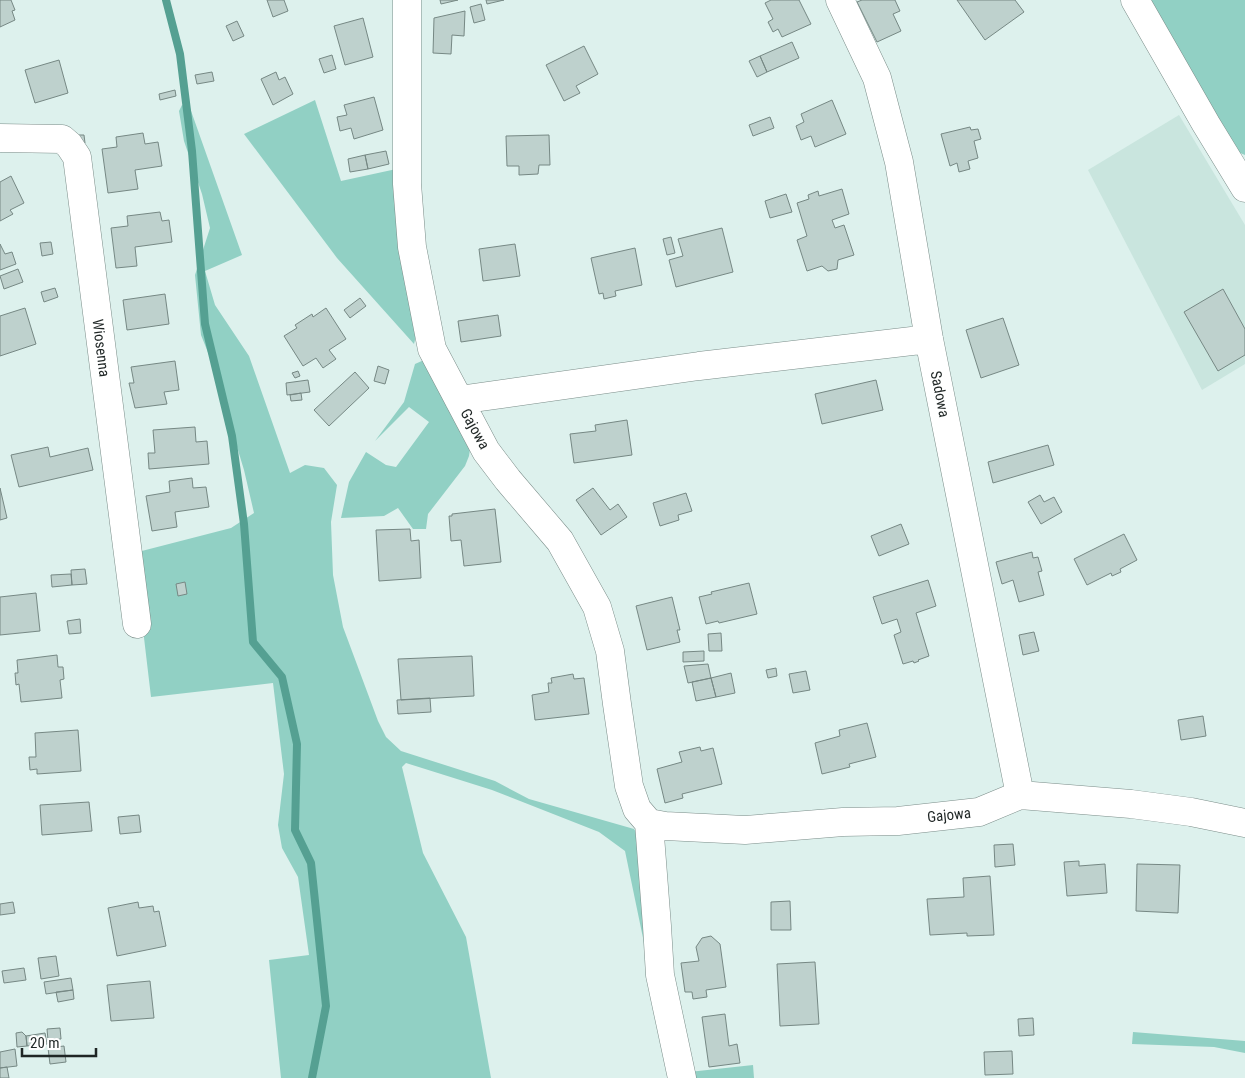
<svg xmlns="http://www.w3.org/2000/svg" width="1245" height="1078" viewBox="0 0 1245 1078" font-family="'Roboto Condensed',sans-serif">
<rect width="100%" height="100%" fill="#ddf1ed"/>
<path fill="#c9e5de" d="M1179 115 1245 225V364L1202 390 1088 170Z"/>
<path fill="#91d0c4" d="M1146 0H1245V155L1228 148Z
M315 100 341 181 401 168 420 319 414 344 337 258 244 134Z
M182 105 190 108 242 255 205 271 215 305 249 356 290 473 305 465 324 468 337 485 331 522 333 575 343 627 378 721 386 737 401 751 495 781 529 799 634 829 648 851 672 1078 625 851 599 832 492 790 406 763 402 767 423 853 466 937 491 1078H281L269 960 309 955 298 877 282 848 278 825 284 774 273 683 151 697 134 553 231 528 254 513 244 470 234 437 227 400 201 335 195 275 210 228 202 194 184 141 179 111Z
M424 360 471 442 469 456 465 466 428 514 426 529H413L398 508 384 516 341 518 349 482 366 452 386 465 396 467 429 422 409 407 375 441 404 402 415 364Z
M1133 1032 1245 1041V1053L1214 1047 1132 1044Z
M753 1065 754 1078H691L689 1072Z"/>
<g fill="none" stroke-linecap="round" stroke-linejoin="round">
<path stroke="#55a092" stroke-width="8" d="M166 0 180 54 192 151 205 324 232 436 244 524 253 642 282 677 297 744 295 830 311 863 326 1006 312 1078"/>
</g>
<path fill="#bed1cd" stroke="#768884" d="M0 0H11L15 10 12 11 15 20 0 27Z
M267 0H284L288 11 273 17Z
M440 0H458L441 4Z
M486 0H504L487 4Z
M771 0H799L811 24 782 37 778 29 773 32 768 22 773 19 765 3Z
M862 0H895L900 11 893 14 901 31 877 42 857 2Z
M957 0H1015L1024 12 985 40Z
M481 4 485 20 474 23 470 7Z
M465 11 464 36 452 35 451 54 433 53 434 18Z
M363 18 373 57 345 65 334 26Z
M237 21 244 36 233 41 226 26Z
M792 42 799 58 767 72 760 56Z
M584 46 598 74 576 86 580 93 564 101 546 65Z
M332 55 336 69 324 73 319 59Z
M760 56 767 72 757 77 749 61Z
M59 60 68 93 35 103 25 70Z
M212 72 214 81 197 84 195 75Z
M276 72 279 80 285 77 293 94 273 105 261 79Z
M175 90 176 96 160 100 159 94Z
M374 97 383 130 354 139 351 128 340 131 337 117 347 115 344 105Z
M832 100 846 134 815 147 811 136 801 140 796 126 804 122 801 114Z
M770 117 774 128 753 136 749 125Z
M970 127 971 130 978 129 981 139 974 141 978 158 968 161 970 169 959 172 957 163 950 166 941 134Z
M143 133 145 144 158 142 162 166 135 170 138 189 108 193 102 149 117 147 116 137Z
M78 135H84L85 143H79Z
M549 135 550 165H539L538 174 519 175V166H507L506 136Z
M386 151 389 164 368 169 365 155Z
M365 155 368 169 350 172 348 159Z
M11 176 24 203 10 210 13 214 0 221V182Z
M842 189 849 214 832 220 835 228 844 225 854 255 838 260 837 269 828 271 822 266 807 271 797 240 807 236 797 203 809 199 808 195 818 191 819 196Z
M786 194 792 212 770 218 765 201Z
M160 212 162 221 169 220 172 242 135 247 137 266 116 268 111 228 128 226 127 216Z
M722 228 733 272 676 287 669 260 683 256 678 239Z
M671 237 675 253 667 255 663 239Z
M51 242 53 254 42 256 40 243Z
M0 244 5 254 12 252 16 264 0 270Z
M515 244 520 276 483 281 479 249Z
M635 248 642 285 615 291 616 296 604 299 603 293 599 294 591 258Z
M18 269 23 282 4 289 0 276Z
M55 288 58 297 44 302 41 292Z
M1223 289 1245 329V355L1218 371 1184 312Z
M165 294 169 324 127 330 123 300Z
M360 298 366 306 350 318 344 310Z
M25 308 36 344 0 356V316Z
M326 308 346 339 329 350 336 359 323 368 316 358 303 366 284 336 297 328 295 325 312 314 313 317Z
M498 315 501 336 461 342 458 321Z
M1003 318 1019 365 981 378 966 330Z
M175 361 179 390 164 392 167 404 135 408 129 383H134L131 367Z
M378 366 389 370 385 384 374 381Z
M298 371 300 376 295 378 292 373Z
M355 372 369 388 329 426 314 410Z
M308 380 310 392 287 395 286 383Z
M876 380 883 410 822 424 815 394Z
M301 393 302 400 291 401 290 395Z
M627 420 632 455 574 463 570 434 596 431 595 425Z
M195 427 196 442 207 441 209 464 149 469 148 453H155L153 430Z
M1048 445 1054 465 993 483 988 462Z
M48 447 50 457 88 448 93 470 19 487 11 455Z
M192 478 193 488 206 487 209 507 175 512 177 527 152 531 146 496 170 492 169 481Z
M0 488 7 518 0 520Z
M593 488 610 510 618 504 627 517 601 535 576 500Z
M686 493 692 511 678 515 679 520 660 526 653 503Z
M1040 495 1044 502 1054 497 1062 512 1041 524 1028 502Z
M495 509 501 562 464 566 461 540 451 541 449 516H452V514Z
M901 524 909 544 879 556 871 536Z
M410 529 411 541 419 540 421 578 379 581 376 530Z
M1124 534 1137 560 1120 569 1121 572 1112 576 1111 573 1087 585 1074 559Z
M1032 552 1033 558 1038 557 1042 571 1038 572 1044 595 1019 602 1013 580 1002 584 996 562Z
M85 569 87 584 72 585 71 570Z
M71 574 72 585 52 587 51 575Z
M928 580 936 606 916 613 929 656 918 660 919 661 914 663 913 661 903 664 894 635 901 632 897 619 882 624 873 597Z
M185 582 187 594 178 596 176 584Z
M749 583 757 614 719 623 718 621 706 624 699 597 712 594 711 592Z
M36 593 40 631 0 635V597Z
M672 597 680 630H677L680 642 647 650 636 606Z
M80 619 81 633 69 634 67 621Z
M1034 632 1039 651 1023 655 1019 635Z
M721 633 722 651H709L708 634Z
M704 651V661L683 662V652Z
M57 655 58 667H63L64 679 60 680 62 698 21 702 19 684 16 685 15 673H18L17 660Z
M472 656 474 696 401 700 398 659Z
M708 664 711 678 688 683 684 666Z
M776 668 777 676 768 678 766 670Z
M806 671 810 690 793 693 789 674Z
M731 673 735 693 716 697 711 678Z
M573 674 574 679 584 678 589 714 535 720 532 695 549 692 548 683H552L551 678Z
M711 678 716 697 696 701 692 682Z
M430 698 431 712 398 714 397 700Z
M1203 716 1206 736 1181 740 1178 720Z
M867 723 876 757 849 764 850 767 822 774 815 743 840 736 839 730Z
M78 730 81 771 37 774V769L30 770 29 757H36L35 733Z
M700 747 701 751 713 748 722 784 682 794 683 798 665 803 657 769 682 762 679 752Z
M89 802 92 831 42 835 40 805Z
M139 815 141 832 120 834 118 817Z
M1013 844 1015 865 995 867 994 845Z
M1079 861V866L1105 864 1107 893 1067 896 1064 862Z
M1137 864 1180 865 1178 913 1136 911Z
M990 876 994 935 967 936V933L930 935 927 899 964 897 963 878Z
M790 901 791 930H771V902Z
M13 902 15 913 0 915V904Z
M138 902 139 908 153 906 154 912 159 911 166 946 117 956 108 908Z
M711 936 720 944 726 987 706 990 707 997 693 999 692 992H685L681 963 699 961 696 947 702 938Z
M56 956 59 976 41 979 38 958Z
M815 962 819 1024 780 1026 777 964Z
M24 968 26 980 4 983 2 971Z
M71 978 73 990 46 994 44 982Z
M150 981 154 1018 111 1021 107 985Z
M73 990 74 999 58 1002 56 992Z
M725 1014 729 1046 737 1044 740 1063 709 1067 702 1017Z
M1033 1018 1034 1035 1019 1036 1018 1019Z
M60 1028 61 1039 48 1040 47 1029Z
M22 1032 26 1036 27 1046 17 1047 16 1033Z
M45 1033 47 1044 27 1046 26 1036Z
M64 1046 66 1062 50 1064 48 1048Z
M15 1049 17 1066 0 1068V1052Z
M1012 1051 1013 1074 985 1075 984 1052Z
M7 1067 9 1078H0V1068Z"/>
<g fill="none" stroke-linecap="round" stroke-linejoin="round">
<g stroke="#7b8d89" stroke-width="29">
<path id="minor" d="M407 0V184L412 247 432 349 486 451 508 480 560 541 597 607 610 651 617 704 629 786 637 809 649 823 657 926 660 975 682 1078
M840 0 877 78 899 162 929 339 1020 795
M1135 0 1206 124 1245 188
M0 138 62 139 69 145 77 157 137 624
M459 400 699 366 929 339
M649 823 665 826 745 830 843 822 898 821 979 812 1020 795 1131 804 1191 812 1245 823"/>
</g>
<use href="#minor" stroke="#fff" stroke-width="28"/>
</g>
<g text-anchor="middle" stroke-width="4" stroke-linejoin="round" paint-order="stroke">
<g font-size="15" fill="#1f2625" stroke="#fff">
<text transform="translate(101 348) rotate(83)" y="5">Wiosenna</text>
<text transform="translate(940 394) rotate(79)" y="5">Sadowa</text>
<text transform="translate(475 429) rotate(61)" y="5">Gajowa</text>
<text transform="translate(949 815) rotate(-6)" y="5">Gajowa</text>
</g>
</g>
<path d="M22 1048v8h74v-8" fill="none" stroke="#1f2625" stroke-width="2.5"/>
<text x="30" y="1048" font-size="15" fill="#1f2625" stroke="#ffffff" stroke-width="4" paint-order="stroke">20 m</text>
</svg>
